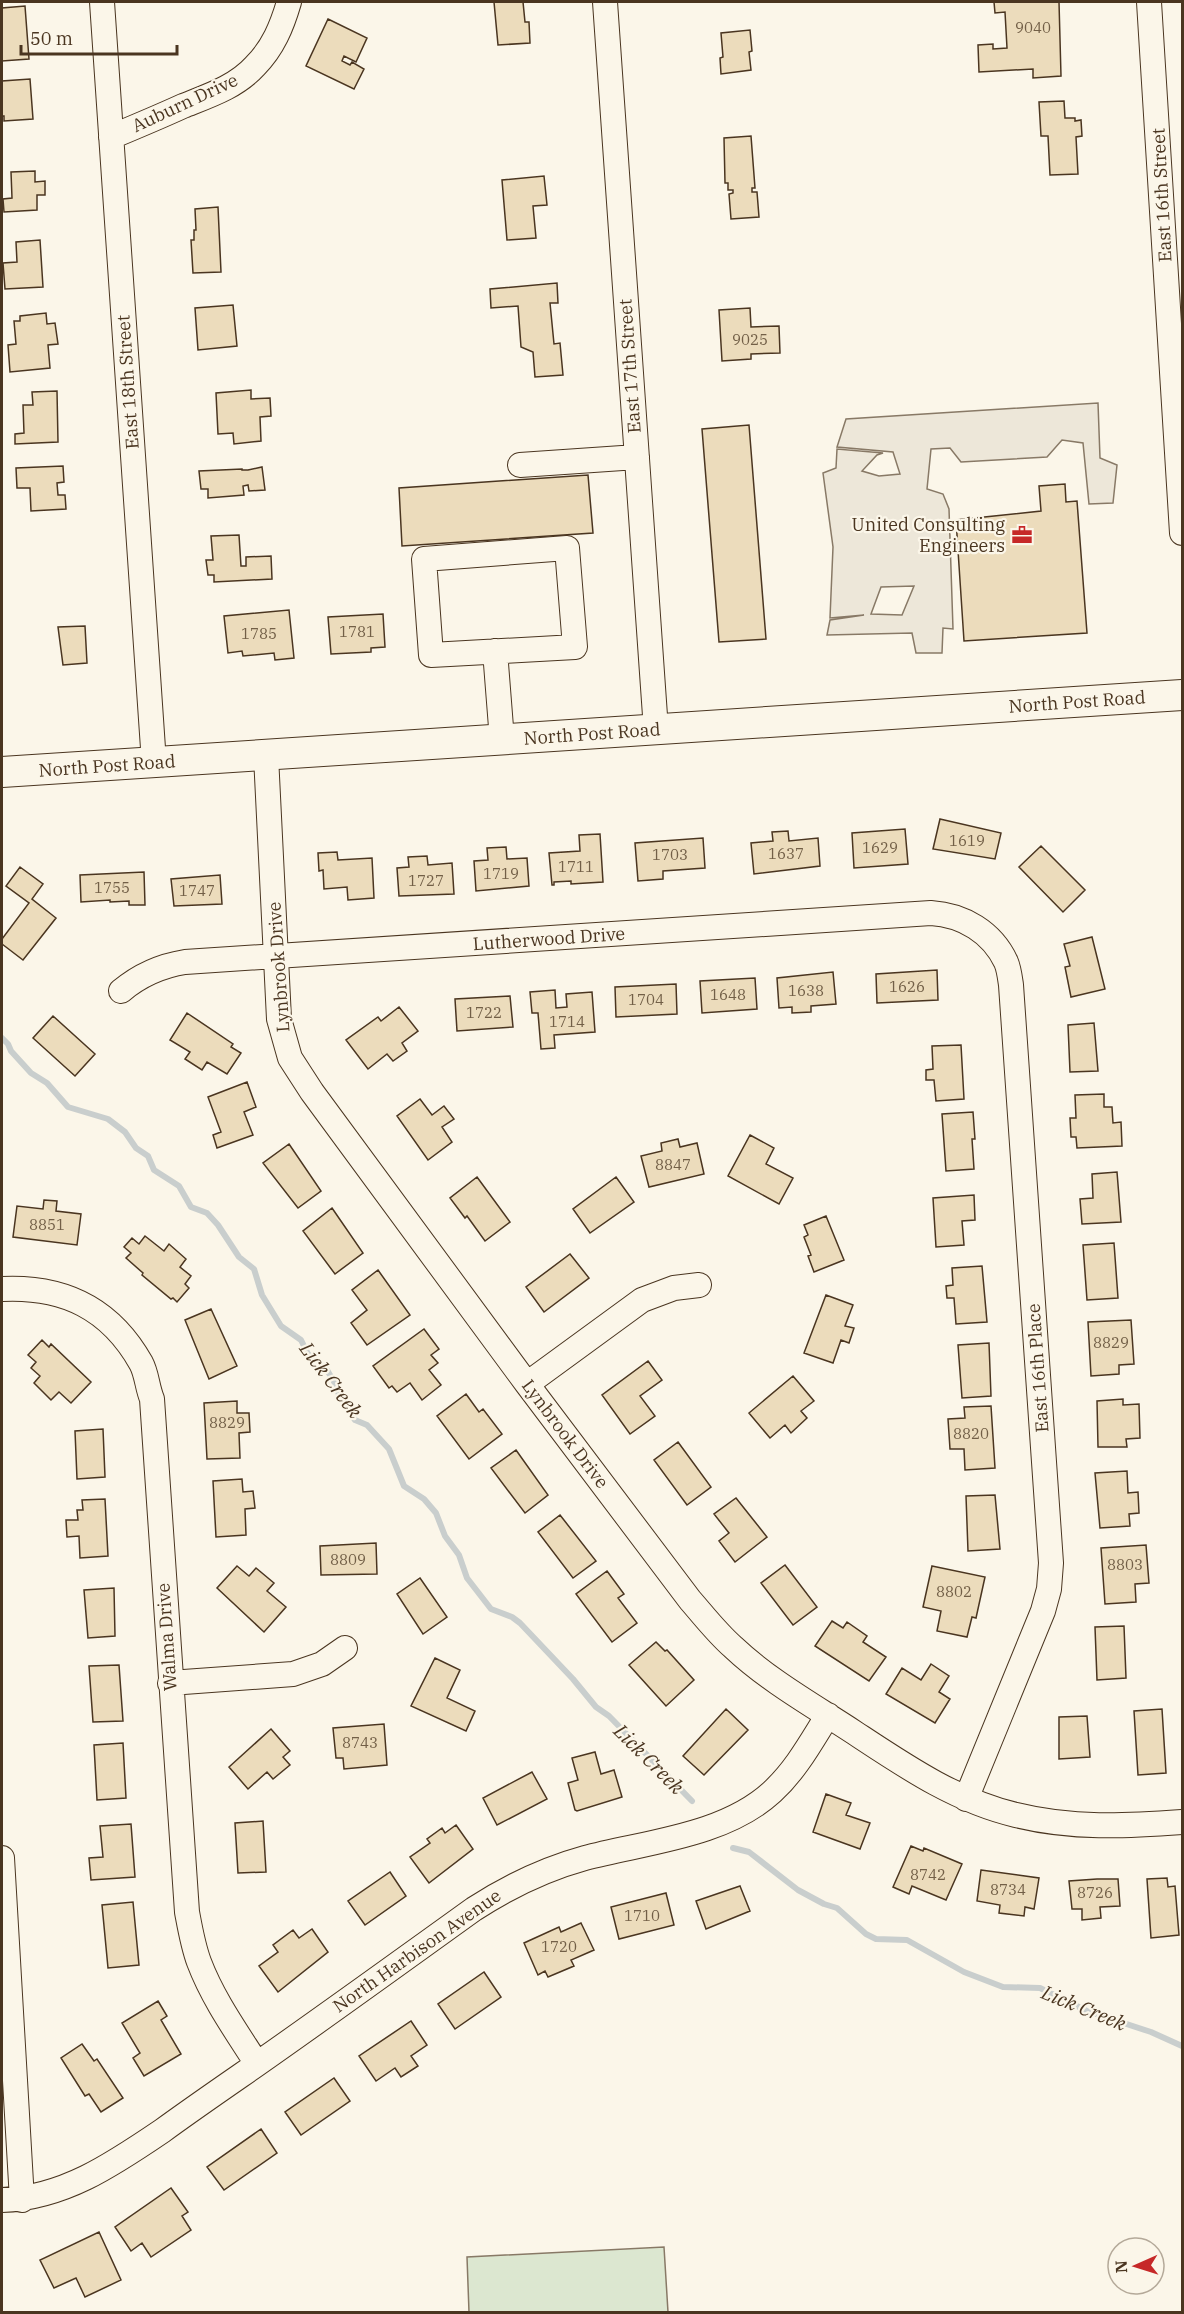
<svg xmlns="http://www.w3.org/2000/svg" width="1184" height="2314" viewBox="0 0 1184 2314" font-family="'IBM Plex Serif',serif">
<rect width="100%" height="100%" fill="#fbf6e9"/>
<path fill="#dce7d0" stroke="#887966" stroke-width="1.5" d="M664 2247 668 2312H469L467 2257Z"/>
<path fill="#ede7d9" stroke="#887966" stroke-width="1.5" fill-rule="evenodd" d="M1098 403 1100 458 1117 465 1113 503 1089 504 1083 443 1062 440 1047 457 961 462 950 448 931 449 927 489 943 494 949 509 953 629 943 628 942 653H916L912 633 827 635 830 620 864 615 830 618 833 547 823 473 836 468 837 449 883 453 877 455 862 471 879 476 900 474 893 452 837 447 846 419ZM914 586 902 615 871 614 881 587Z"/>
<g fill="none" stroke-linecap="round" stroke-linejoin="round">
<path stroke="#c9cecd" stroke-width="6" d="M2 1038 8 1044 11 1051 31 1073 47 1083 68 1107 108 1119 125 1132 136 1148 148 1156 154 1170 179 1186 191 1207 207 1213 218 1225 239 1257 254 1269 262 1295 281 1326 301 1340 308 1354 327 1370 336 1385 339 1395 345 1399V1405L355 1420 367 1425 389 1449 404 1486 424 1499 436 1513 445 1536 459 1555 467 1578 491 1609 512 1617 520 1623 573 1679 596 1707 609 1716 692 1801
M733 1848 749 1852 798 1890 824 1904 837 1908 866 1934 876 1939 907 1940 964 1972 1003 1987 1040 1988 1087 2011 1151 2032 1182 2046"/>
</g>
<path fill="#ecdcbc" stroke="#4a3520" stroke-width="1.5" d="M494 2H523L525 22H529L530 43 498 45Z
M994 2H1059L1061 76 1033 78V69L979 72 978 45 993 44V49L1007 48 1005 12 995 13Z
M25 6 29 59 2 61V8Z
M328 19 367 38 356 62 344 56 342 61 350 65 352 62 364 69 354 89 306 66Z
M750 30 752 51 749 52 751 70 721 74 720 58 723 57 721 33Z
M30 79 33 119 4 121V116H2V81Z
M1064 101 1065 118H1075V121L1081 120 1082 136 1076 137 1078 174 1050 175 1048 136H1041L1039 102Z
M751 136 755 188H752V192H757L759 217 731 219 729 194 733 193V190H728V183H725L724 138Z
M35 171V182L45 181V195H37V210L4 212 3 199 12 198 11 172Z
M544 176 547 205 533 206 536 238 507 240 502 180Z
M218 207 221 272 193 273 191 240H194V230H196L195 209Z
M40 240 43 287 5 289 3 263 17 262 16 242Z
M557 283 558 303H550L554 344 560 343 563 375 535 377 533 352 521 347 518 306 491 308 490 289Z
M233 305 237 346 198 350 195 308Z
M750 308 751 327 779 326 780 353 751 354V359L722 361 719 310Z
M46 313 47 324 55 323 58 344 48 345 50 368 10 372 8 345 16 344 14 321H20V316Z
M251 390V399L270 398 271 416 260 417 261 441 234 444 233 433 218 434 216 393Z
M57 391 58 442 15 444V434L24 433 23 405H33L32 392Z
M749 425 766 639 719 642 702 429Z
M63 466 64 482 57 483 58 495H65L66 509 31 511 30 488H17L16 468Z
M262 467 265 490 249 491 248 485 243 486 244 495 208 498V489H201L199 471 242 469V470H248Z
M588 475 593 533 402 546 399 488Z
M1065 484 1066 502 1077 501 1087 633 964 641 956 520 1041 511 1039 486Z
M239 535 241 566H246V557L271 556 272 579 214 582V575H208L206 560H213L211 536Z
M289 610 294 658 275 660 274 653 243 656 242 651 228 653 224 616Z
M383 614 385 647 371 648V652L331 654 328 617Z
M85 626 87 663 63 665 58 627Z
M940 819 1001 833 995 859 933 849Z
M905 829 908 864 854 868 852 833Z
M788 831 789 841 818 838 820 866 754 874 751 843 773 841 772 832Z
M600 834 603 882 571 884V881L554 882V885H552L549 853 580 851 579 835Z
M703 838 705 868 663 871V879L638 881 635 843Z
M1041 846 1085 890 1063 912 1019 867Z
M506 847 507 859 527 858 529 886 476 891 474 861 488 860 487 848Z
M337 852 338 860 372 858 374 898 348 900 347 887 324 889 323 870 319 871 318 853Z
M427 856 428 865 452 863 454 894 399 896 397 868 409 867 408 857Z
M20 867 43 884 32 899 56 918 23 960 2 944V939L29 903 6 886Z
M144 872 145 905H129V901L110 902V900L81 902 80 875Z
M220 875 222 904 174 906 171 879Z
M1092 937 1105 989 1071 997 1065 967 1070 966 1064 944Z
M937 970 938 1000 877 1003 876 974Z
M833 972 836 1004 811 1006V1012L792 1013V1007L779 1008 777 978Z
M755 978 757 1009 702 1013 700 981Z
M676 984 677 1014 616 1017 615 987Z
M555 990 556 1008 567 1007 566 994 592 992 595 1032 554 1035 555 1048 541 1049 538 1013H532L530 992Z
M510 996 513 1027 457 1031 455 999Z
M399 1007 418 1031 402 1043 407 1051 393 1061 387 1054 368 1069 346 1040 378 1017 381 1021Z
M187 1013 233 1044 231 1047 241 1053 227 1074 207 1062 202 1070 185 1059 190 1052 170 1040Z
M53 1016 95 1054 75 1076 33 1038Z
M1094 1023 1098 1071 1070 1072 1068 1025Z
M961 1045 964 1099 936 1101 934 1080H926V1070L933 1069 932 1046Z
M247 1082 256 1107 244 1112 253 1135 217 1148 213 1135 221 1132 208 1097Z
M1104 1094V1107H1112L1113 1123 1121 1122 1122 1146 1077 1148 1076 1137H1071L1070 1118H1076L1075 1095Z
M420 1099 432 1115 444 1106 454 1119 442 1127 452 1142 428 1160 397 1116Z
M973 1112 975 1139H972L974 1169 946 1171 942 1114Z
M750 1135 774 1148 766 1164 793 1178 779 1204 728 1176Z
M678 1139 680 1147 697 1143 704 1174 649 1187 641 1156 662 1151 661 1143Z
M289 1144 321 1191 298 1208 263 1163Z
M1117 1172 1121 1222 1082 1224 1080 1199 1093 1198 1092 1174Z
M477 1177 510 1222 485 1241 467 1216 465 1218 450 1198Z
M616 1177 634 1202 590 1233 573 1209Z
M974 1195 975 1220 962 1221 964 1245 936 1247 933 1198Z
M44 1200 57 1201 56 1211 81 1214 77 1245 13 1237 17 1206 43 1209Z
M332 1208 363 1253 335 1274 303 1231Z
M826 1216 844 1260 814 1272 808 1256 811 1255 804 1237 808 1235 804 1225Z
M145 1236 164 1251 169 1244 186 1259 180 1267 191 1276 185 1284 189 1288 177 1302 173 1298 171 1299 142 1275 143 1273 126 1258 131 1253 124 1247 132 1238 139 1244Z
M1114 1243 1118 1298 1087 1300 1083 1245Z
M570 1254 589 1278 544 1312 526 1287Z
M982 1266 987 1322 956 1324 954 1298H947L946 1286 953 1285 952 1268Z
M378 1270 410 1315 367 1345 351 1323 367 1310 352 1290Z
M826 1295 853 1305 845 1326 854 1328 849 1343 841 1340 833 1363 804 1353Z
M211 1309 237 1366 209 1379 185 1320Z
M1131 1320 1134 1364 1119 1365V1374L1091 1376 1088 1322Z
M424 1329 439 1349 431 1355 438 1363 429 1370 441 1385 422 1400 410 1383 397 1392 392 1386 389 1388 373 1366Z
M42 1340 49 1347 51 1344 91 1382 71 1403 59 1392 51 1400 34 1383 40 1376 31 1368 36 1362 28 1355Z
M989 1343 991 1396 962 1398 958 1345Z
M648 1361 662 1380 640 1396 655 1416 630 1434 602 1395Z
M793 1376 814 1401 801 1411 807 1418 791 1433 785 1425 770 1438 749 1413Z
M466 1394 479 1412 483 1409 502 1434 469 1459 437 1416Z
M1123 1399V1405L1139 1404 1140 1438 1126 1439 1127 1447H1098L1097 1401Z
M237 1401V1413H249L250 1432 239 1433 240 1458 207 1459 204 1403Z
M991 1406 995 1468 965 1470 964 1449H950L948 1419 965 1418 964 1407Z
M103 1429 105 1477 77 1479 75 1431Z
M678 1442 711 1487 687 1505 654 1460Z
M516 1450 548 1495 525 1513 491 1468Z
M1127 1471 1128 1493 1138 1492 1139 1513 1129 1514 1130 1526 1100 1528 1095 1473Z
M242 1479 243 1492 253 1491 255 1508 245 1509 246 1535 216 1537 213 1481Z
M995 1495 1000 1549 968 1551 966 1496Z
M736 1498 767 1537 735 1562 719 1541 729 1533 714 1514Z
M105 1499 108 1556 80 1558 79 1536 67 1537 66 1520H78L77 1510H83L82 1500Z
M560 1515 596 1561 573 1578 538 1532Z
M376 1543 377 1574 321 1575 320 1546Z
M1146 1545 1149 1583 1135 1584 1136 1602 1105 1604 1101 1548Z
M785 1565 817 1607 793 1625 761 1583Z
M237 1566 249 1576 256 1568 274 1583 267 1591 286 1607 264 1632 217 1588Z
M932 1566 985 1577 976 1618 972 1617 967 1637 937 1631 941 1611 923 1607Z
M607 1571 624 1594 618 1598 637 1623 612 1642 576 1594Z
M420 1578 447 1617 423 1634 397 1594Z
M114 1588 115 1636 88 1638 84 1590Z
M832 1621 843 1628 847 1622 867 1636 863 1642 886 1657 869 1681 815 1646Z
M1124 1626 1126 1678 1097 1680 1095 1627Z
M656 1642 665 1651 667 1650 694 1680 666 1706 629 1665Z
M435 1658 460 1670 447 1698 475 1711 466 1731 411 1706Z
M931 1664 949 1676 939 1692 950 1699 935 1723 886 1694 902 1668 921 1680Z
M119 1665 123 1721 93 1722 89 1666Z
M726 1709 748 1730 704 1775 683 1756Z
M1162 1709 1166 1773 1138 1775 1134 1711Z
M1087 1716 1090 1757 1059 1759V1717Z
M384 1724 387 1765 344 1769 343 1758H336L333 1728Z
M271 1729 290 1751 283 1757 290 1765 273 1779 267 1772 248 1789 229 1767Z
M123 1743 126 1798 97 1800 94 1745Z
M595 1752 601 1774 614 1770 622 1797 577 1811 575 1810 568 1783 578 1780 572 1758Z
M532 1772 547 1799 497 1825 483 1798Z
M826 1794 851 1803 846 1815 870 1823 860 1849 813 1832Z
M263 1821 266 1872 238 1873 235 1823Z
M131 1824 135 1877 91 1880 89 1858 103 1857 100 1826Z
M456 1825 473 1849 429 1883 410 1857 430 1843 427 1839 442 1828 445 1833Z
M911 1846 923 1851 924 1848 962 1864 946 1900 912 1886 909 1894 893 1887Z
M981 1870 1039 1878 1034 1909 1025 1907 1024 1916 999 1913 1000 1905 977 1901Z
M390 1872 406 1896 365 1925 348 1901Z
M1167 1878 1168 1887 1175 1886 1179 1935 1151 1938 1147 1879Z
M1097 1879H1118L1120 1906 1100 1907 1101 1918 1082 1920V1909H1072L1069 1881Z
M740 1886 750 1911 706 1929 696 1901Z
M666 1893 674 1925 619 1939 611 1907Z
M133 1902 139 1965 108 1968 102 1905Z
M581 1923 594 1950 571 1960 574 1966 548 1977 545 1971 538 1975 524 1943 559 1927 561 1932Z
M312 1929 328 1952 278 1992 259 1966 278 1952 273 1945 293 1930 299 1938Z
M484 1972 501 1997 455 2029 438 2004Z
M158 2001 167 2016 161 2020 181 2054 144 2076 133 2058 140 2053 122 2023Z
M411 2021 427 2045 411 2056 418 2066 401 2077 395 2068 376 2081 359 2056Z
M82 2044 94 2061 97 2059 123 2098 101 2112 89 2094 85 2096 61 2058Z
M334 2078 350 2101 301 2135 285 2112Z
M261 2129 277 2153 224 2190 207 2167Z
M171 2188 188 2212 182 2216 191 2230 151 2257 142 2243 131 2251 115 2227Z
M99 2232 121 2280 85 2297 76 2278 54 2288 40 2260Z"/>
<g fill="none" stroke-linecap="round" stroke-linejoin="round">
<g stroke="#4a3520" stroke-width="26">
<path id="minor" d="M102 2 154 763
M605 2 656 730
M1149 2 1182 533
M111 137C135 127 159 117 183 106 208 96 236 87 255 66 273 48 282 26 289 2
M520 465 637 457
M567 548 575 647 431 655 424 559Z
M495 651 502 740
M266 756 279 1019 290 1058 312 1092 527 1384 690 1600C704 1616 717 1633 733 1647 769 1681 814 1706 855 1733 905 1766 956 1801 1016 1815 1072 1829 1126 1826 1182 1822
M121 991C140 975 160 966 185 962L931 913C963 915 992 932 1006 962 1009 969 1010 978 1011 985L1051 1563 1049 1589 1043 1611 966 1799
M2 1289C64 1286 110 1308 141 1363 147 1374 147 1387 152 1399L187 1912C190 1928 193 1946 199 1962 213 1999 236 2031 257 2064
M527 1384 642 1300 674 1288 699 1285
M170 1683 293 1674 322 1664 345 1648
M2 1858 22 2200
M2 2200C63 2198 112 2165 162 2131 188 2112 214 2094 240 2076 319 2021 396 1965 474 1909 508 1887 545 1869 585 1858 646 1842 724 1836 772 1792 796 1770 811 1742 828 1715"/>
</g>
<g stroke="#4a3520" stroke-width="32">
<path id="major" d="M2 772 1182 695"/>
</g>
<use href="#minor" stroke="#fbf6e9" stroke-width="24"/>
<use href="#major" stroke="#fbf6e9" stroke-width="30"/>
</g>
<defs>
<g id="office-bare" transform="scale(1.62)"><path d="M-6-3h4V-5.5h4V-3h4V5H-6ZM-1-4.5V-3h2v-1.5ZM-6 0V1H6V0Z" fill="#c62828" stroke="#fbf6e9" stroke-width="2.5" paint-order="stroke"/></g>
</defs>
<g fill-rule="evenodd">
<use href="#office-bare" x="1022" y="535"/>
</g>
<g text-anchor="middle" stroke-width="4.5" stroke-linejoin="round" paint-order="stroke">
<g font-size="15" fill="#725f47">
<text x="1033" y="33">9040</text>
<text x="750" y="345">9025</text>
<text x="357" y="637">1781</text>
<text x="259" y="639">1785</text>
<text x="967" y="846">1619</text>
<text x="880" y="853">1629</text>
<text x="786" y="859">1637</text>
<text x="670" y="860">1703</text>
<text x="576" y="872">1711</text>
<text x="501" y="879">1719</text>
<text x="426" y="886">1727</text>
<text x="112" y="893">1755</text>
<text x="197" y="896">1747</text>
<text x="907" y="992">1626</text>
<text x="806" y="996">1638</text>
<text x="728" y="1000">1648</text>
<text x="646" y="1005">1704</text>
<text x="484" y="1018">1722</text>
<text x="567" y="1027">1714</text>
<text x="673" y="1170">8847</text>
<text x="47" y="1230">8851</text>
<text x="1111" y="1348">8829</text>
<text x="227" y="1428">8829</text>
<text x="971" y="1439">8820</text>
<text x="348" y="1565">8809</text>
<text x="1125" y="1570">8803</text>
<text x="954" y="1597">8802</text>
<text x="360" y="1748">8743</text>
<text x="928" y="1880">8742</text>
<text x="1008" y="1895">8734</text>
<text x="1095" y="1898">8726</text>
<text x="642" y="1921">1710</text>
<text x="559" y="1952">1720</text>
</g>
<g font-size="18" fill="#4a3520" stroke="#fbf6e9">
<text transform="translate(185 103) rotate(-25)" y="6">Auburn Drive</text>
<text transform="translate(1162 195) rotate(-93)" y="6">East 16th Street</text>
<text transform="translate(630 366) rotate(-94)" y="6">East 17th Street</text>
<text transform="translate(128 382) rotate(-94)" y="6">East 18th Street</text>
<text transform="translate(1077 702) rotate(-4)" y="6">North Post Road</text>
<text transform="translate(592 734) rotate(-4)" y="6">North Post Road</text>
<text transform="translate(107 766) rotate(-4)" y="6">North Post Road</text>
<text transform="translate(549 939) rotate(-4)" y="6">Lutherwood Drive</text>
<text transform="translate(279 967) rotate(-94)" y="6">Lynbrook Drive</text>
<text transform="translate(1038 1368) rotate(-94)" y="6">East 16th Place</text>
<text transform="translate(565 1434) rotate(53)" y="6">Lynbrook Drive</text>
<text transform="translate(167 1637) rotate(-94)" y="6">Walma Drive</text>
<text transform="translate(417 1951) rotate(-35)" y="6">North Harbison Avenue</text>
</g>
<g font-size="18" fill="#4a3520" stroke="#fbf6e9" text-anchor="end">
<text x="1005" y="531">United Consulting<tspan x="1005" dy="21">Engineers</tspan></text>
</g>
<g font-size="20" font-style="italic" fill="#4a3520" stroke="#fbf6e9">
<text transform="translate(331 1380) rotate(53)" y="7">Lick Creek</text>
<text transform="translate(649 1759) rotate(45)" y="7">Lick Creek</text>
<text transform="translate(1084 2008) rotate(22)" y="7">Lick Creek</text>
</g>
</g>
<rect width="1184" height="2314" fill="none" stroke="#4a3520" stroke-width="6"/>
<g transform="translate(1136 2266) rotate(267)"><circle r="28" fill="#fbf6e9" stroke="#b4a999" stroke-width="1.5"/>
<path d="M0-4.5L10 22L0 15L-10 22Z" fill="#c62828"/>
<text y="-9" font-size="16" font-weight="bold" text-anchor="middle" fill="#4a3520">N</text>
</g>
<path d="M21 45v9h156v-9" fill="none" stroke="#4a3520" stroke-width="3"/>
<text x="30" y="45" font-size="18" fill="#4a3520" stroke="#fbf6e9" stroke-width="4.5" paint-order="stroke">50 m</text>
</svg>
